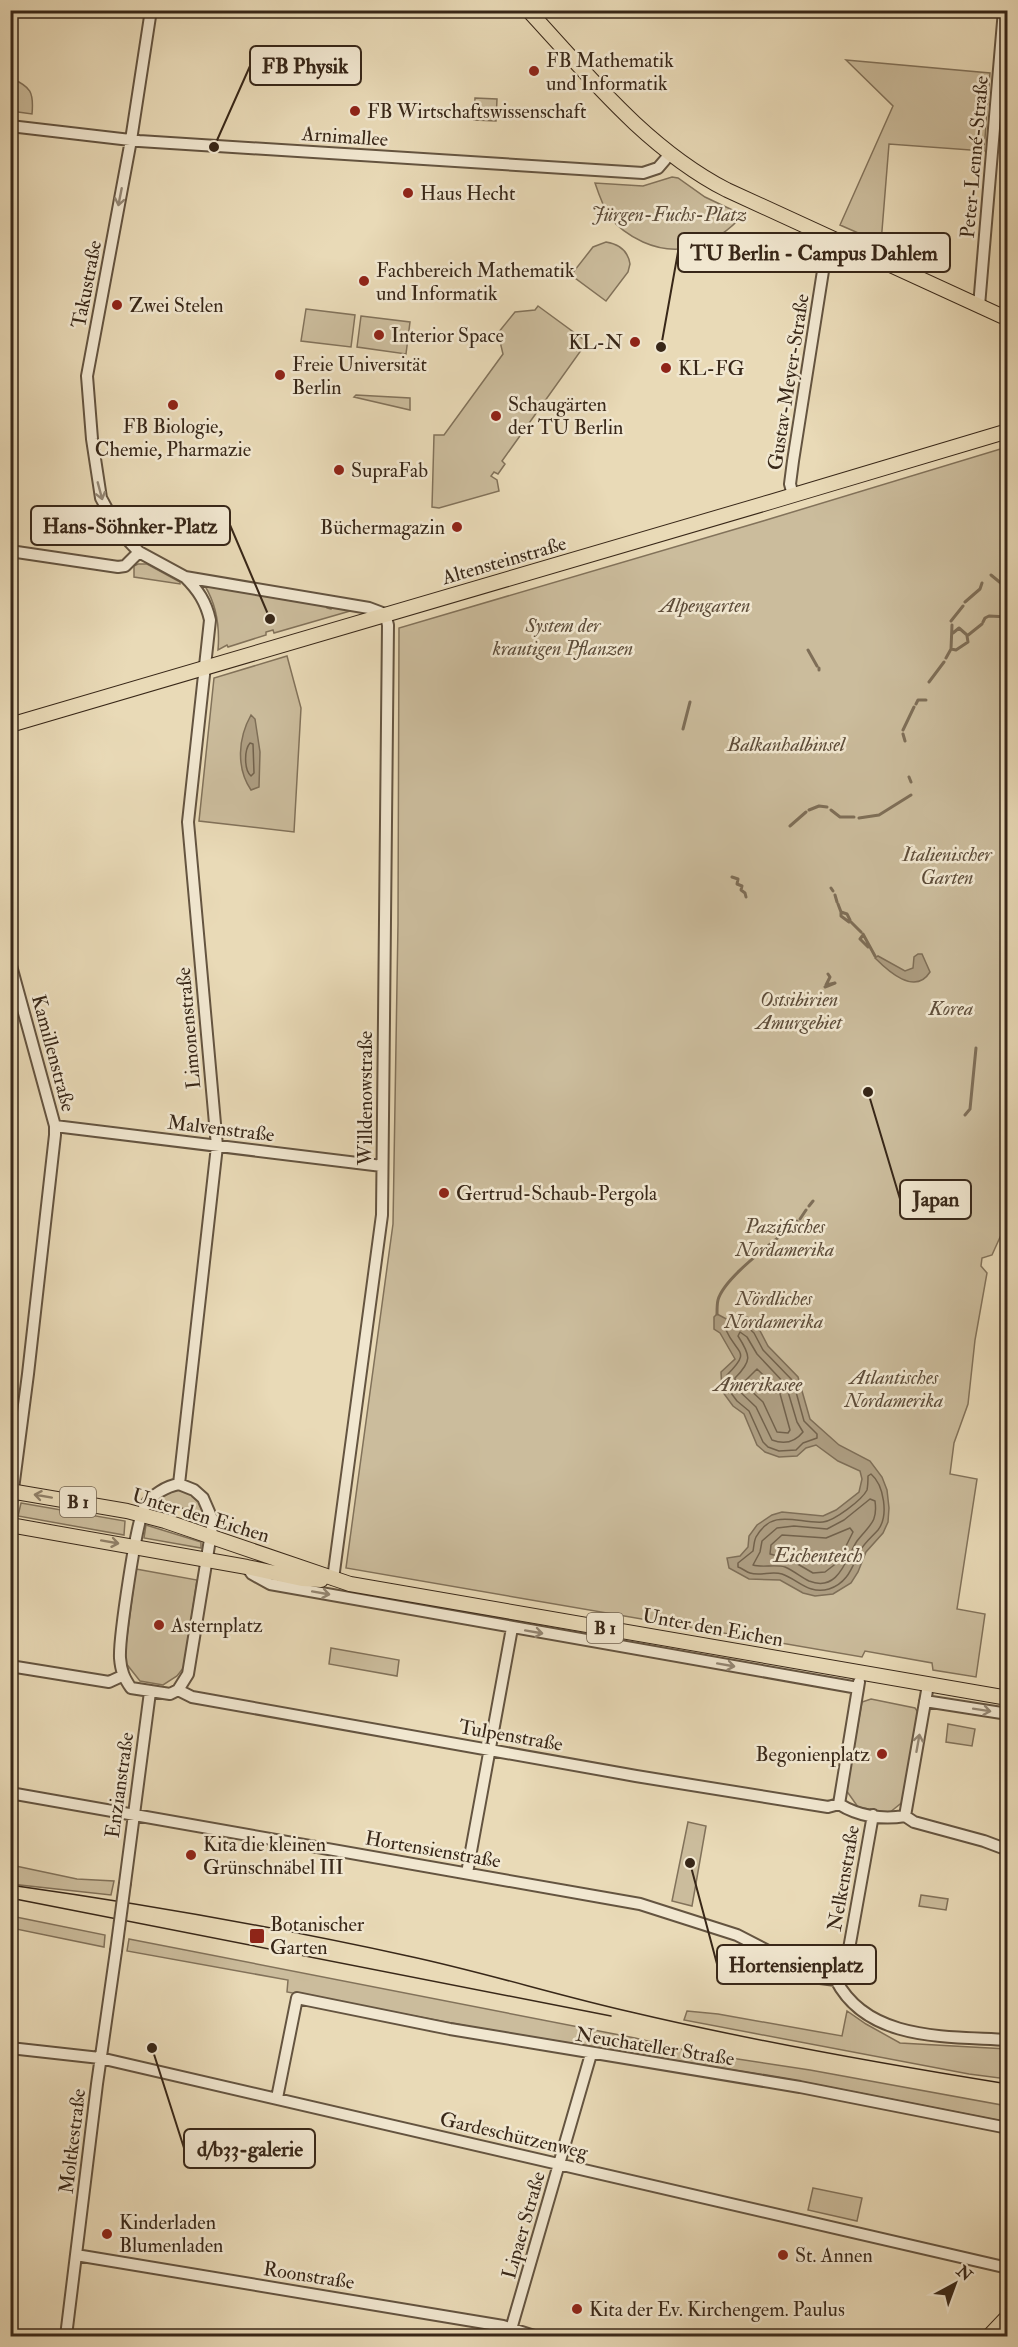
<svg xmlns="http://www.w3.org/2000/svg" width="1018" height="2347" viewBox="0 0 1018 2347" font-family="'IM FELL Double Pica',serif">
<rect width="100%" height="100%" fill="#e9dab7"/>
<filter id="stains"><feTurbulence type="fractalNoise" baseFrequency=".00333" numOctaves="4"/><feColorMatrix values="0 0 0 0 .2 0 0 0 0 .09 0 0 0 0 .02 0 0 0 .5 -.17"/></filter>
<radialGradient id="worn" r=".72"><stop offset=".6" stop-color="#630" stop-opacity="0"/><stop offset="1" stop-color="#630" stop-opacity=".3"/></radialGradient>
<path fill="#cbbc9c" stroke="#82725a" stroke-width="1.5" d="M846 60 990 73 984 151 889 144 881 243 840 225 893 106Z
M11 78C31 87 34 92 32 114L11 111Z
M475 98 497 99 496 121 474 120Z
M672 177 678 178 705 197 743 215C717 244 681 259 643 242 630 236 619 229 610 217 603 207 599 195 595 183L643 186Z
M606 242C619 244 628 251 630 264L628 272 606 301 571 275 593 247Z
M538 306 587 342 502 461 505 464 498 474 494 472 491 476 497 480 499 491 439 508 432 507 434 435H444L503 354 498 333 515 312 535 310Z
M306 309 355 315 351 347 301 341Z
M361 316 410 322 406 354 357 347Z
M356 395 410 398V410L354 397Z
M1007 447V1236L1001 1235 992 1255 982 1258 981 1266 987 1273 975 1340 968 1404 954 1443 950 1474 977 1479 957 1609 985 1614 976 1677 933 1670 932 1663 865 1651 862 1657 346 1568 393 1224 398 924 399 628 763 521Z
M138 564H147L180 582V584L134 577V566Z
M205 586 327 605V608L331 609 332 606 357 609 274 633 273 630 266 632V635L228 647 227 645 218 650C220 626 217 606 205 586Z
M287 656 301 708 294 832 199 821 214 678Z
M177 1490C194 1492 200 1502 207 1516L156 1500 166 1494Z
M21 1503 125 1521 124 1535 18 1516Z
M146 1525 201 1542V1548L144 1538Z
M136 1569 197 1580 184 1667 177 1676 163 1685 140 1681 125 1662V1652Z
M331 1648 399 1660 397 1676 329 1664Z
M871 1699 915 1708 920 1715 905 1800 889 1813 858 1807 846 1790 862 1702Z
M948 1724 975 1729 972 1746 946 1742Z
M688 1822 706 1826 692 1906 672 1901Z
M11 1865 77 1879 114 1881 111 1895 11 1884Z
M921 1895 948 1899 946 1910 919 1906Z
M11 1916 105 1935 104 1947 11 1928Z
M129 1939 635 2038 698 2053 810 2070 1007 2106V2122L788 2079 478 2028 287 1992 288 1980 127 1951Z
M687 2011 718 2014 842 2036 847 2011 866 2024 900 2043 1007 2049V2079L969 2074 684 2020Z
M813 2188 862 2198 857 2221 808 2210Z"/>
<path fill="#ad9d81" stroke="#7e6e57" stroke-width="1.5" d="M251 715 255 719 260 752 259 787 251 790C236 768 238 738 251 715Z
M918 954H922L930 972C915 996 888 971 875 958L878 956 905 971 913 968 914 957Z
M717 1314 730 1321 744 1316 749 1318 759 1329 768 1346 798 1377 810 1419 839 1445 870 1461 882 1477 887 1490 889 1508 888 1522 883 1533 866 1552 858 1572 851 1583 833 1594 815 1596 803 1593 780 1580 749 1579 729 1568 727 1558 740 1556 748 1547 749 1536 757 1525 772 1515 782 1512 823 1516 836 1510 859 1492 862 1479 860 1471 838 1461 816 1445 806 1448 797 1456 779 1457 765 1452 757 1445 744 1414 733 1406 722 1391 721 1372 735 1359 720 1333 714 1329V1317Z"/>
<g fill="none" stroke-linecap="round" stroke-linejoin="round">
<path stroke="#72624c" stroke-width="1.5" d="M250 743 253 744 254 773 251 776C244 770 244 750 250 743Z
M743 1323 754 1333 763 1350 793 1381 804 1421 817 1434V1438L803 1443 796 1450 779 1451 768 1447 763 1442 749 1411 737 1401 728 1389 727 1375C752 1350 737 1355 726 1330Z
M740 1332 747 1337 757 1354 786 1385 797 1422 803 1432C795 1442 785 1445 772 1440L756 1407 735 1387V1378C752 1361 751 1356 738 1336Z
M757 1369 779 1390 790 1430 788 1433 777 1432 763 1402 744 1384 745 1381Z
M871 1474C884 1485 889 1516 878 1530 872 1537 865 1542 860 1551 852 1567 848 1583 829 1589 809 1595 799 1580 782 1574 772 1571 760 1576 750 1573 746 1572 742 1568 738 1567V1563L753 1551C754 1546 754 1541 756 1537 773 1507 798 1524 823 1522 834 1521 862 1500 867 1490 868 1485 868 1481 868 1476Z
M870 1499 875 1501C878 1523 869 1525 857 1541 846 1558 839 1593 809 1581 801 1577 794 1571 785 1567 775 1564 762 1568 753 1565L760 1552 762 1541 777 1528 794 1526 827 1529 844 1520Z
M850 1528 853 1532 838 1562 825 1572 813 1573 789 1559 770 1554 771 1545 782 1535 826 1538Z"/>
<path stroke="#7e6e57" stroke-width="3" d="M991 575 1008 589
M965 602 980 589 982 583
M951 621 963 606
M983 622 985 618 989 616 1008 617
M953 633 959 628 967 635
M951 649 956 650 968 642 967 636 982 624
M808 650 817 666
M946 658 951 649 952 625
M819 668V670
M929 682 944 662
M916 704 918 700H926
M683 729 690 702
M903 730 914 707
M903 734 905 741
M909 777 911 782
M809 810 819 806 827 807
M831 810 840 817H854
M859 818 879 815 911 795
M790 826 806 812
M732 877 738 879 737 884 742 886 741 890 745 893 746 897
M831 888 833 891
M835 895 837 902
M838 904 841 912 847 914 850 920
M841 912V916L849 922
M851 922 861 932
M863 934 875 956
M863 935 860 939 868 947
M825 987 835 983 826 985 830 977 828 974
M965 1115 970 1109 976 1048
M809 1206 813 1201
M800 1219 806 1210
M790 1228 797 1221
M717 1314C717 1310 717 1304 718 1300 724 1278 769 1246 786 1231"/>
<g stroke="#645440" stroke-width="14">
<path id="minor" d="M151 10 131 140 87 376 92 439 101 498 119 531 139 552 185 577 369 608 385 614 388 625 382 1215 333 1579
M10 126 139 141 643 173 658 168 670 154
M979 306 1004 10
M793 495 790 484 793 461 826 252 832 239
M10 551 118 567 125 566 139 552
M10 962 55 1126V1135L28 1374 10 1512
M55 1126 382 1166
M179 1484 217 1146 188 822 210 620C206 602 198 590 185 577
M179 1484 194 1490 203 1498 213 1521 188 1674 178 1690 170 1694 131 1688C124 1678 121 1671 120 1658 119 1640 136 1520 145 1506 151 1495 167 1486 179 1484Z
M247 1567 252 1574 270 1584 858 1688
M10 1666 109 1682 122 1676
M178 1690 192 1697 636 1776 828 1807 839 1804
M925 1701 1008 1714
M10 1793 640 1904 737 1935 820 1978 836 1980
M839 1804 859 1682
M839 1804C858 1816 882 1820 905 1816
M905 1816 928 1685
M905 1816 914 1822 984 1841 1008 1850
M467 1873 512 1628
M125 1883 150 1692
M836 1980C868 2042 948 2036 1008 2040
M836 1980 843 1972 847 1960 873 1815
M10 2048 100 2058 1008 2268
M277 2098 297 1998 450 2029 800 2087 1008 2128
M76 2255 503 2326 534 2336
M66 2336 97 2084 116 1951
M509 2336 591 2054"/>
</g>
<g stroke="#382718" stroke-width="16">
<path id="major" d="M528 10C588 75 647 149 727 190L1008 319
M10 725C343 627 676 531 1008 431
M10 1491 127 1511 165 1521 350 1584 1008 1698
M10 1525 247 1567 302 1579 321 1580
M989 2336 1008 2316"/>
</g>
<use href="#minor" stroke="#f1e7d0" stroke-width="10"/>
<use href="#major" stroke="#e9dab7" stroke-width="14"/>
<path stroke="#382718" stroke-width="1.5" d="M10 1885C144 1904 276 1927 408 1956 483 1972 556 1995 631 2012 754 2041 883 2064 1008 2084
M10 1898 611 2016"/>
<g stroke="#645440" stroke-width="14" stroke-linecap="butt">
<path id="minor-bridge" d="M116 1951 125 1883"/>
</g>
<use href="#minor-bridge" stroke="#f1e7d0" stroke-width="10"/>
</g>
<defs><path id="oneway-shaft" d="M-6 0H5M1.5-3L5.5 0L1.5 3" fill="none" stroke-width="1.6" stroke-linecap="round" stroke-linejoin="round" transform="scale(1.5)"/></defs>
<g stroke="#948774">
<use href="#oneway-shaft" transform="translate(120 197) rotate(101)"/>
<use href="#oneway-shaft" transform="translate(100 491) rotate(75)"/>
<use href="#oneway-shaft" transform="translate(321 1593) rotate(10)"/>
<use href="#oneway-shaft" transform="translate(534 1632) rotate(10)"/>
<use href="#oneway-shaft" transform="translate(726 1665) rotate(10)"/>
<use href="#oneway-shaft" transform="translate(982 1710) rotate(9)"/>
<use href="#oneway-shaft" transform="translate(918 1743) rotate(-80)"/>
</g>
<g stroke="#908068">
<use href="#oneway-shaft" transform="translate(43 1496) rotate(-170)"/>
<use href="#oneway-shaft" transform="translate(110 1542) rotate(10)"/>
</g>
<g fill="#8f2418" stroke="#f1e7d0" stroke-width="2">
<circle cx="534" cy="71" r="6"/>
<circle cx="355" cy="111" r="6"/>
<circle cx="408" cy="193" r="6"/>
<circle cx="364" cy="281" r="6"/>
<circle cx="117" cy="305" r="6"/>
<circle cx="379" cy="335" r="6"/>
<circle cx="635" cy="342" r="6"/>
<circle cx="666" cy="368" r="6"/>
<circle cx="280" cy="375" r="6"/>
<circle cx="173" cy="405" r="6"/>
<circle cx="496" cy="416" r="6"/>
<circle cx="339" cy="470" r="6"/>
<circle cx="457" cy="527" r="6"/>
<circle cx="444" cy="1193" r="6"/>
<circle cx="159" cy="1625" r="6"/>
<circle cx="882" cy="1754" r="6"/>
<circle cx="191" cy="1855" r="6"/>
<rect x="249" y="1928" width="16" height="16" rx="3"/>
<circle cx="107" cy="2234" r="6"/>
<circle cx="783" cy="2255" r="6"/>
<circle cx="577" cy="2309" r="6"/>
</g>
<g text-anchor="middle" stroke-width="5" stroke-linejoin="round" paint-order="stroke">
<g fill="#f1e7d0" stroke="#70614f" stroke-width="1.5">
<rect x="60" y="1487" width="36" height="30" rx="4.5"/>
<rect x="587" y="1613" width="36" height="30" rx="4.5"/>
</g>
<g font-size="18" font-weight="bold" fill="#382718">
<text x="78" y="1508">B 1</text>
<text x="605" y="1634">B 1</text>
</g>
<g font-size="20" fill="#382718" stroke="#f1e7d0" text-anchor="start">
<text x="546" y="67">FB Mathematik<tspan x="546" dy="23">und Informatik</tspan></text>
<text x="367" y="118">FB Wirtschaftswissenschaft</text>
<text x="420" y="200">Haus Hecht</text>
<text x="376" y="277">Fachbereich Mathematik<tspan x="376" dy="23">und Informatik</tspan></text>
<text x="129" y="312">Zwei Stelen</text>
<text x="391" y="342">Interior Space</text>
<text x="623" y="349" text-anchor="end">KL-N</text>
<text x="292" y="371">Freie Universität<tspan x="292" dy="23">Berlin</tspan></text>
<text x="678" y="375">KL-FG</text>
<text x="508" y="411">Schaugärten<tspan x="508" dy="23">der TU Berlin</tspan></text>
<text x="173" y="433" text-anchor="middle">FB Biologie,<tspan x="173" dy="23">Chemie, Pharmazie</tspan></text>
<text x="351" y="477">SupraFab</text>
<text x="445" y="534" text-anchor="end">Büchermagazin</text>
<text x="456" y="1200">Gertrud-Schaub-Pergola</text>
<text x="171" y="1632">Asternplatz</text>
<text x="870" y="1761" text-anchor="end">Begonienplatz</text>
<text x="203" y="1851">Kita die kleinen<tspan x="203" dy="23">Grünschnäbel III</tspan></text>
<text x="270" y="1931">Botanischer<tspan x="270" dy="23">Garten</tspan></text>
<text x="119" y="2229">Kinderladen<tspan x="119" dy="23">Blumenladen</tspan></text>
<text x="795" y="2262">St. Annen</text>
<text x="589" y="2316">Kita der Ev. Kirchengem. Paulus</text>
</g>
<g font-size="20" fill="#382718" stroke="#f1e7d0">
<text transform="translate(345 136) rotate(4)" y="7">Arnimallee</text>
<text transform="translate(974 157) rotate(-85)" y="7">Peter-Lenné-Straße</text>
<text transform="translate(86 284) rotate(-79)" y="7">Takustraße</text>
<text transform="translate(788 382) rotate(-81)" y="7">Gustav-Meyer-Straße</text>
<text transform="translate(504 560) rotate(-16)" y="7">Altensteinstraße</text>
<text transform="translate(188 1028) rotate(-95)" y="7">Limonenstraße</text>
<text transform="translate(54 1053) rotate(75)" y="7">Kamillenstraße</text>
<text transform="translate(365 1098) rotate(-90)" y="7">Willdenowstraße</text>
<text transform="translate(221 1128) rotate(7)" y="7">Malvenstraße</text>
<text transform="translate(201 1515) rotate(17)" y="7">Unter den Eichen</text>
<text transform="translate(713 1627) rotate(10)" y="7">Unter den Eichen</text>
<text transform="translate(511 1735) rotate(10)" y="7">Tulpenstraße</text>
<text transform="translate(119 1785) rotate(-82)" y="7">Enzianstraße</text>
<text transform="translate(433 1849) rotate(10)" y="7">Hortensienstraße</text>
<text transform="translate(843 1878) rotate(-80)" y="7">Nelkenstraße</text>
<text transform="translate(655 2046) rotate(9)" y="7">Neuchateller Straße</text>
<text transform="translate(514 2135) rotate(13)" y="7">Gardeschützenweg</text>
<text transform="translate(72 2141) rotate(-83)" y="7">Moltkestraße</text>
<text transform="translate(523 2225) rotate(-74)" y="7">Lipaer Straße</text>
<text transform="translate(309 2275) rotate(9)" y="7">Roonstraße</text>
</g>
<g font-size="20" font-style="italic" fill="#5d4c39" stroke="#f1e7d0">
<text x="669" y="221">Jürgen-Fuchs-Platz</text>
<text x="705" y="612">Alpengarten</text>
<text x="563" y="632">System der<tspan x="563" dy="23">krautigen Pflanzen</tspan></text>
<text x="786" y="751">Balkanhalbinsel</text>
<text x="947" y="861">Italienischer<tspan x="947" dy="23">Garten</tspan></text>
<text x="799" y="1006">Ostsibirien<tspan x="799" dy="23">Amurgebiet</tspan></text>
<text x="951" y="1015">Korea</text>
<text x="785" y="1233">Pazifisches<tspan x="785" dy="23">Nordamerika</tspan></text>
<text x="774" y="1305">Nördliches<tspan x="774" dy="23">Nordamerika</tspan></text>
<text x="894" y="1384">Atlantisches<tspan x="894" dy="23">Nordamerika</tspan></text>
</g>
<g font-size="21" font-style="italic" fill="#5b4a38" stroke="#f1e7d0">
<text x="758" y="1391">Amerikasee</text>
<text x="818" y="1562">Eichenteich</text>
</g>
</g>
<path fill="none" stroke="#382718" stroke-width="2" d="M214 147L250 66M661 347L678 252M270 619L230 525M868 1092L900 1199M690 1863L717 1964M152 2048L184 2148"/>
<g fill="#382718" stroke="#f1e7d0" stroke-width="2">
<circle cx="214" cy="147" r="6"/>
<circle cx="661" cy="347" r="6"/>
<circle cx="270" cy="619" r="6"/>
<circle cx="868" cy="1092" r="6"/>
<circle cx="690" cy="1863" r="6"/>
<circle cx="152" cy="2048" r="6"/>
</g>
<g fill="#f1e7d0" stroke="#382718" stroke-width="2">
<rect x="250" y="46" width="111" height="39" rx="6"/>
<rect x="678" y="233" width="272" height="39" rx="6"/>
<rect x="31" y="506" width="199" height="39" rx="6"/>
<rect x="900" y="1180" width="71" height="39" rx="6"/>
<rect x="717" y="1945" width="159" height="39" rx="6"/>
<rect x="184" y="2129" width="131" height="39" rx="6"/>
</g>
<g font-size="21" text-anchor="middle" font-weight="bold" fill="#382718">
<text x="305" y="73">FB Physik</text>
<text x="814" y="260">TU Berlin - Campus Dahlem</text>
<text x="130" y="533">Hans-Söhnker-Platz</text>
<text x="936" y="1206">Japan</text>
<text x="796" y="1972">Hortensienplatz</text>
<text x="250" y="2156">d/b33-galerie</text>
</g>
<rect width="1018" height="2347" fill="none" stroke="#e9dab7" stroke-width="36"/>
<rect x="12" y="12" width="994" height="2323" fill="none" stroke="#382718" stroke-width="3"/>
<rect x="18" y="18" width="982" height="2311" fill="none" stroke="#382718" stroke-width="1.5"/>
<g transform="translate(955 2284) rotate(41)" stroke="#f1e7d0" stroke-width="4.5" paint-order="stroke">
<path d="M0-4.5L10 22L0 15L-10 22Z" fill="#382718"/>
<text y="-9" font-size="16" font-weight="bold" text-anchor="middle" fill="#382718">N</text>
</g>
<rect width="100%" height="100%" filter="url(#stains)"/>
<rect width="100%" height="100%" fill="url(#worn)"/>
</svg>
